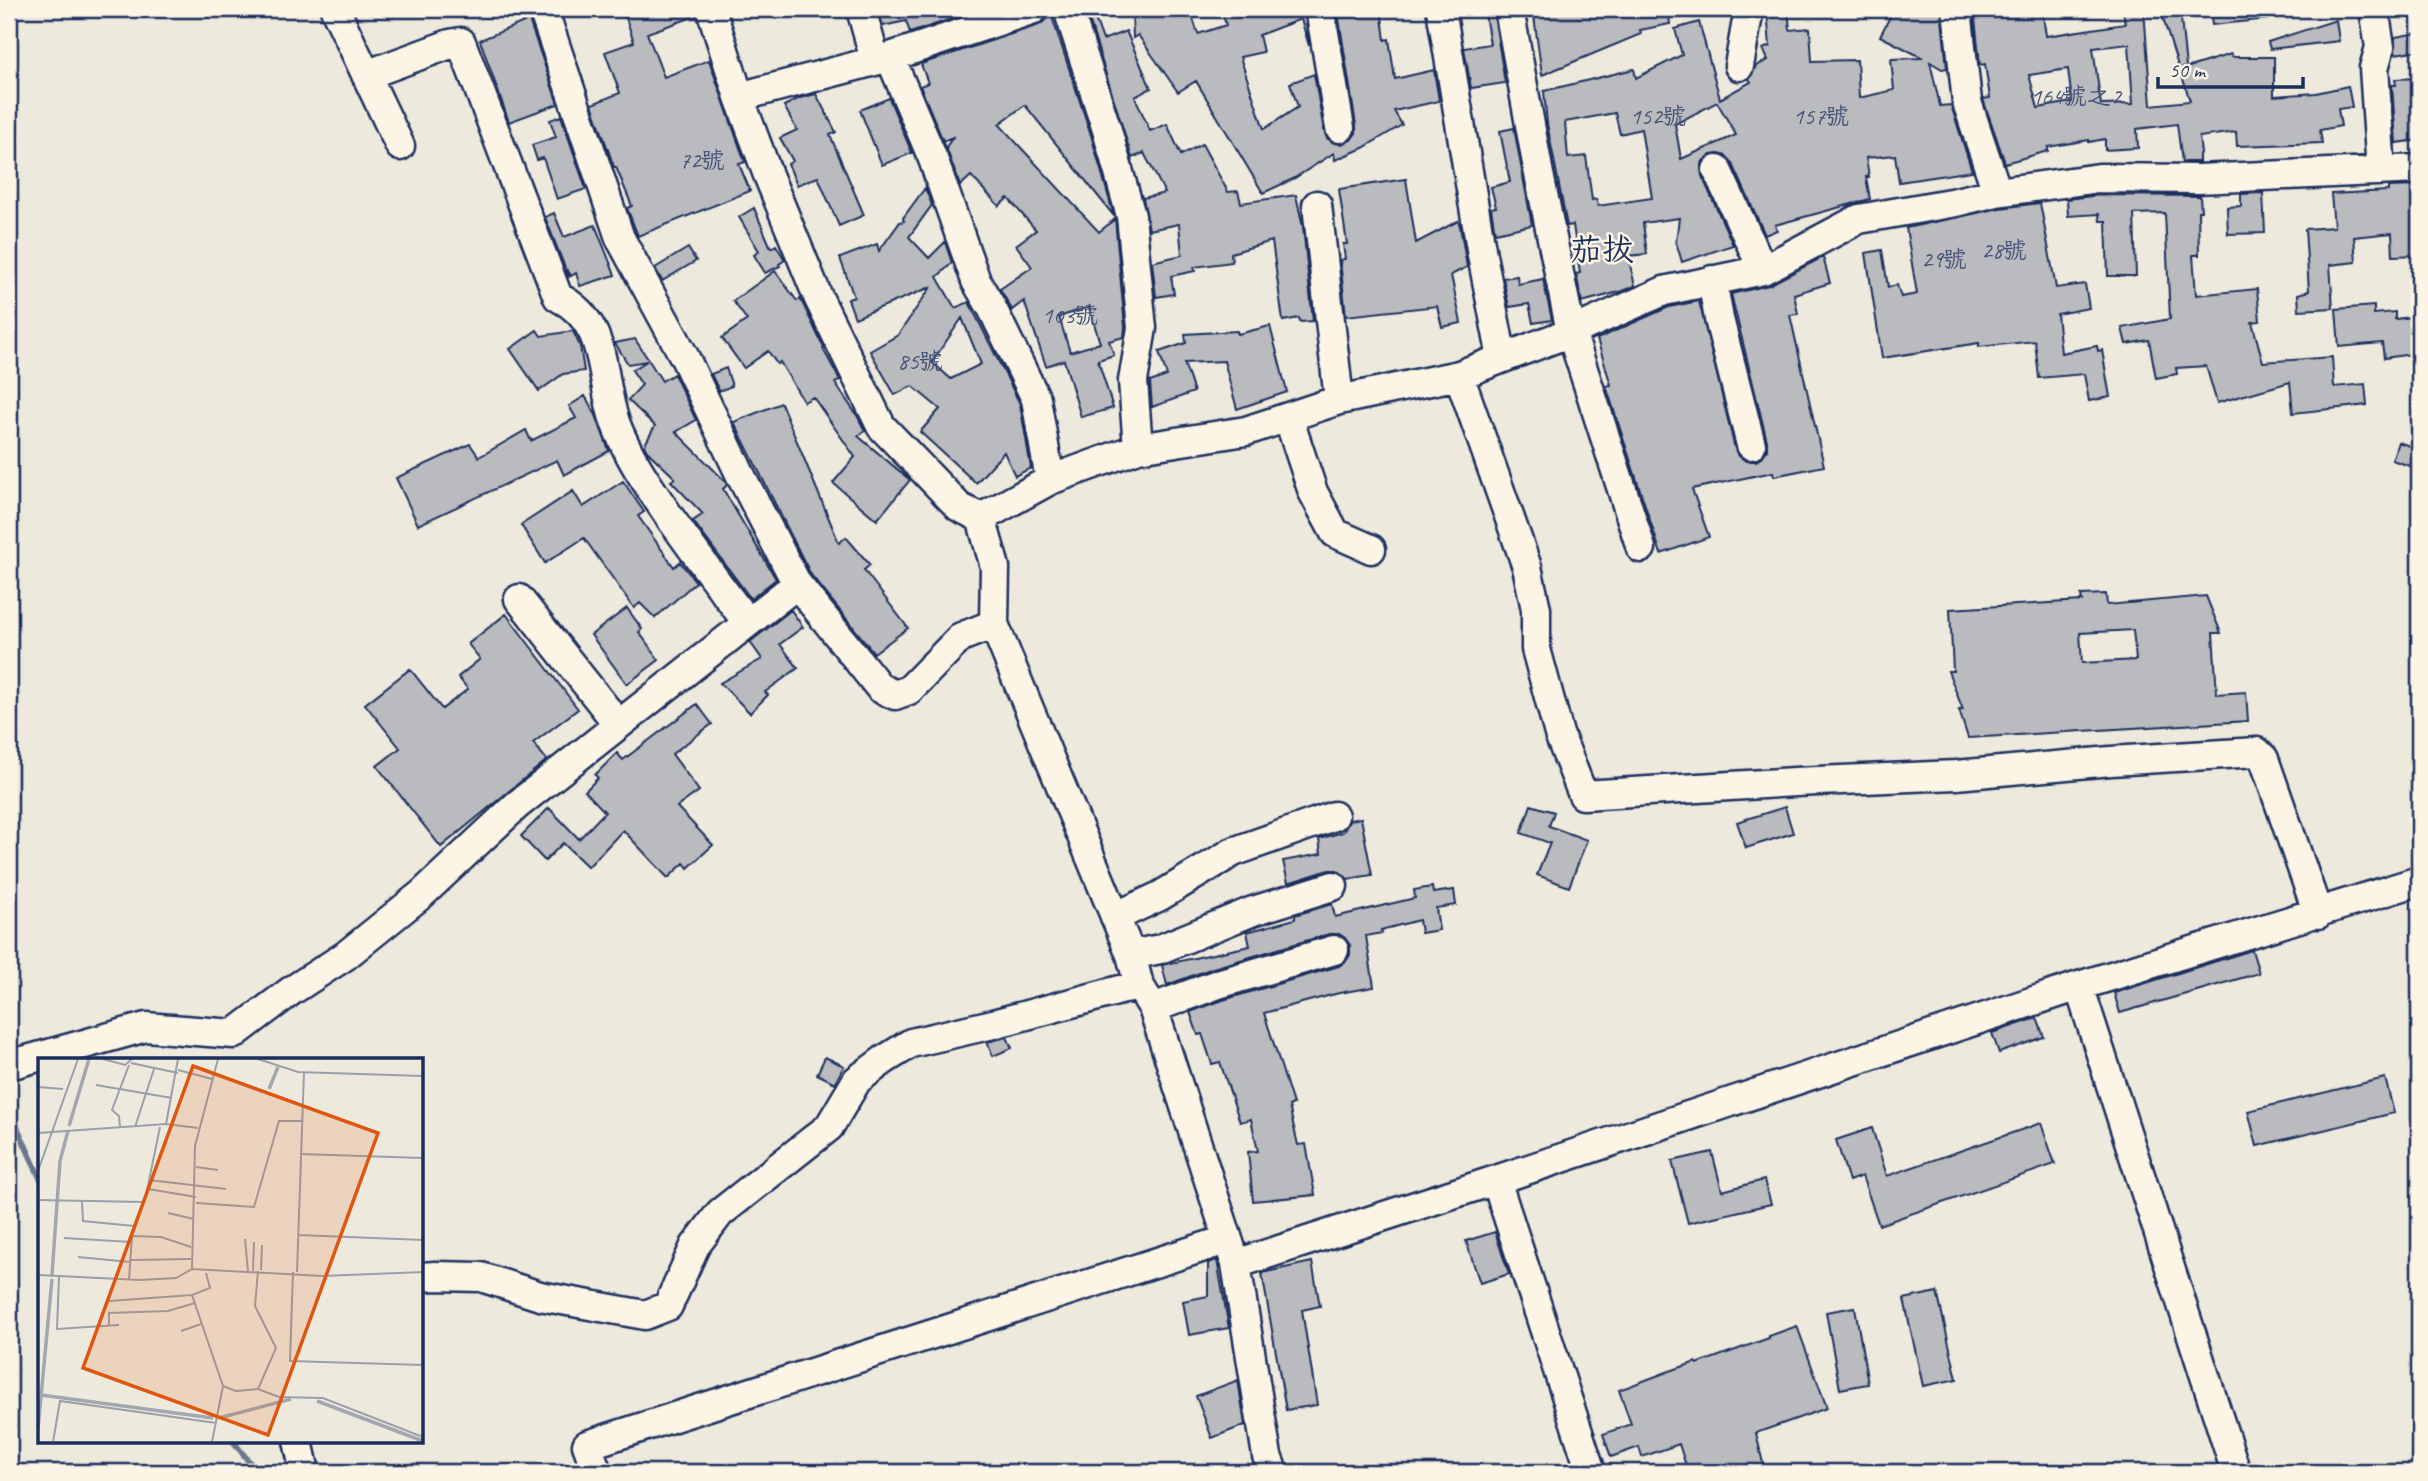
<svg xmlns="http://www.w3.org/2000/svg" width="2428" height="1481" viewBox="0 0 2428 1481" font-family="Caveat,'LXGW WenKai TC',sans-serif">
<rect width="100%" height="100%" fill="#eee9dd"/>
<filter id="ink" filterUnits="userSpaceOnUse"><feTurbulence type="fractalNoise" baseFrequency=".0143" numOctaves="2"/><feDisplacementMap in="SourceGraphic" scale="14" xChannelSelector="R" yChannelSelector="G"/><feConvolveMatrix kernelMatrix="1 2 1 2 8 2 1 2 1" color-interpolation-filters="sRGB"/></filter>
<g filter="url(#ink)">
<g fill="none" stroke-linecap="round" stroke-linejoin="round">
<path stroke="#6c778f" stroke-width="6" d="M9 1109 40 1178
M233 1441 257 1472"/>
</g>
<path fill="#babbbe" stroke="#1b2f5e" stroke-width="2" fill-rule="evenodd" d="M623 9H695L696 16 647 33 664 77 709 60 745 162 739 164 750 191 638 236 627 208 632 206 616 167H614L592 104 620 93 605 52 634 42Z
M878 9H962L963 15 910 33 906 21 883 26Z
M1132 9H1190L1198 34 1226 25 1221 9H1304L1309 46 1301 19 1259 35 1263 52 1240 57 1264 129 1298 107 1290 83 1314 74 1324 131 1327 138 1334 143 1342 144 1351 140 1356 133V125L1338 13 1365 9H1381L1385 40 1389 39 1395 79 1434 70 1439 101 1394 111 1402 125 1363 148 1335 160 1334 153 1293 179 1263 193 1196 81 1178 92 1138 35 1133 38Z
M1484 9H1493L1505 83 1471 88 1464 48 1490 44Z
M1533 9H1668L1670 24 1640 30 1641 34 1542 75Z
M1788 9 1790 30 1810 28 1812 61 1857 60 1859 98 1894 90 1891 59 1923 58 1880 36 1894 9H1941L1947 68 1942 69 1930 62 1940 106 1951 105 1972 171 1899 182 1895 155 1866 158 1869 177H1866L1870 199 1775 225 1777 230 1765 235 1732 162 1726 156 1719 154 1711 155 1703 161 1701 168 1702 176 1733 245 1682 262 1676 242 1679 218 1643 223 1647 254 1628 256 1635 286 1619 292 1582 302 1576 274 1580 273 1573 225 1567 226 1547 124 1544 91 1634 69 1636 78 1682 55 1675 29 1699 22 1720 99 1751 82 1749 79 1756 66 1768 60 1763 49 1770 46 1767 11ZM1717 102 1736 135 1681 159 1675 124ZM1615 113 1620 134 1641 129 1652 198 1598 206 1596 199 1592 200 1586 156 1568 158 1565 122Z
M1974 9H2042L2046 36 2125 24 2123 9H2144L2151 105 2190 101 2180 70 2231 54 2232 57H2274V96L2316 93 2348 86 2352 107 2338 109 2341 126 2320 130 2322 143 2237 146 2236 132 2199 137 2201 153 2199 154V162H2182L2177 124 2137 129 2138 148 2105 150V139L2089 142V140L2048 147V151L2005 163 1983 99 1990 98 1985 64 1980 65ZM2129 44 2133 104 2101 105 2093 48ZM2068 69 2072 102 2038 108 2029 75Z
M2160 9H2180L2186 67 2179 69Z
M2210 9H2267L2268 19 2212 25Z
M1086 10H1092L1103 40 1126 31 1151 88 1135 97 1150 131 1167 124 1181 155 1202 144 1228 192 1238 191 1241 203 1296 195 1303 227 1313 321 1300 322 1299 318 1283 321 1272 241 1231 253 1232 262 1194 267 1195 271 1171 276 1174 294 1156 297 1152 262 1182 255 1179 224 1149 230 1143 198 1165 193 1144 153 1132 158Z
M1050 11 1091 135 1114 216 1025 105 999 124 1099 232 1115 219 1125 327 1124 337 1109 341 1114 355 1098 360 1113 408 1081 417 1064 360 1046 366 1024 301 1012 310 1000 289 1032 267 1016 245 1036 230 1008 198 999 206 971 176 960 186 946 147 953 137 943 141 920 86 928 83 921 64 1039 25 1047 19ZM1089 307 1100 343 1070 352 1059 317Z
M529 20 558 104 509 122 480 40Z
M2336 20 2339 41 2270 49 2268 42Z
M2417 33 2419 50 2395 54V37Z
M2419 78V140L2396 143 2392 85H2396L2395 79Z
M816 94 836 132 830 135 864 215 839 226 818 177 797 185 788 164 793 161 780 138 797 130 784 106 800 98Z
M889 98 912 153 882 165 860 110Z
M561 116 586 189 557 199 543 158 537 160 532 145 556 137 550 120Z
M1514 128 1532 225 1495 233 1491 208 1496 207 1491 187 1510 182 1500 131Z
M1406 179 1416 243 1458 221 1460 226 1467 267 1451 275 1461 323 1442 327 1437 306 1346 316 1340 260 1345 259 1343 244H1347L1339 189Z
M2419 186V255L2393 256 2392 233 2354 237 2356 262 2330 265 2333 308 2299 310 2298 294 2309 291 2305 229 2334 227 2331 194 2388 191V187Z
M925 188 932 205 909 237 929 258 945 242 952 263 937 277 955 308 969 302 1020 404 1031 468 1015 476 1004 452 976 483 920 432 940 409 912 386 895 395 870 351 898 335 931 287 855 318 848 299 854 297 840 258 877 244 879 251 900 222 904 221 903 218ZM962 318 981 364 951 379 932 362Z
M2263 193 2265 233 2228 234 2227 207 2241 206V194Z
M2100 195 2200 196 2201 211H2198L2199 255H2193L2196 295 2257 289 2260 321 2252 322 2263 362 2332 357 2334 387 2365 384 2367 405 2293 413 2290 382 2217 403 2206 366 2176 368 2177 374 2156 378 2149 340 2126 344 2122 328 2170 319 2165 213 2134 214 2136 276H2108L2106 221H2100L2099 214 2068 216 2067 199Z
M2040 203 2056 288 2085 284 2089 308 2057 314 2061 353 2097 346 2098 351 2102 350 2110 397 2089 401 2084 374 2039 378 2035 341 1979 347V343L1882 358 1866 253 1882 250 1888 287 1897 285 1901 297 1917 294 1906 228 2000 208Z
M754 208 771 248 776 245 785 260 779 264 780 266 765 273 754 255 759 251 739 217Z
M554 213 564 237 595 225 615 275 580 286 576 273 571 276 567 269 569 278 545 217Z
M688 248 696 261 662 281 655 268Z
M1823 257 1830 283 1794 294 1798 314 1790 315 1824 466 1774 476 1773 472 1692 489 1709 537 1661 554 1606 386 1611 385 1597 339 1669 307 1699 301 1735 449 1739 456 1746 461H1756L1762 457 1767 450V441L1731 294 1769 285Z
M775 271 797 301 800 299 803 304 824 348 823 349 840 380 835 383 858 417 865 431 858 436 910 480 877 520 833 483 855 457 813 397 804 402 780 362 777 364 768 351 744 368 722 338 747 320 733 301Z
M1517 276 1518 284 1543 279 1552 320 1533 323 1529 304 1509 307 1503 278Z
M2374 306V314L2395 312V319L2419 316V353L2384 358 2382 343 2339 347 2336 309Z
M1270 326 1287 392 1237 409 1224 361 1184 363 1194 392 1152 407 1150 382 1167 376 1159 352 1186 343 1185 334 1237 331 1238 334Z
M537 330 541 336 573 331 580 346 584 371 563 374 539 391 510 349Z
M635 339 662 381 674 374 696 420 676 432 725 481 727 485 723 489 776 579 751 599 693 521 703 514 671 481 675 478 647 451 644 446 655 426 628 400 642 385 632 370 647 361 628 364 615 343Z
M726 368 732 386 719 391 711 374Z
M585 396 596 415 609 451 564 475 557 460 418 525 396 478 470 444 479 457 526 430 531 441 576 418 569 406Z
M781 403 839 543 846 537 870 565 864 570 908 628 874 653 811 575 734 422Z
M2398 442 2416 448 2410 466 2392 460Z
M623 481 644 512 638 516 674 567 680 562 696 582 655 618 640 603 634 608 584 538 545 563 521 525 573 491 583 507Z
M2106 594 2107 605 2206 596 2221 633H2213L2217 694 2246 692 2248 721 1968 738 1959 710H1963L1948 671H1953L1950 609 2082 601 2081 595ZM2133 630 2136 660 2082 663 2080 633Z
M627 608 642 629 639 632 659 660 627 684 591 635Z
M791 610 803 627 780 644 798 668 765 692 768 695 750 713 720 683 762 659 750 642Z
M506 614 578 709 533 743 547 760 441 847 377 766 400 748 365 704 410 669 442 709 468 689 458 677 480 659 468 644Z
M697 704 712 724 672 754 699 791 677 807 713 845 688 868 684 863 668 878 623 830 588 867 563 843 545 861 521 836 549 808 579 839 605 812 585 791 598 778 595 775 617 753 623 760Z
M1531 805 1554 812 1549 826 1587 840 1569 887 1537 875 1550 843 1521 833Z
M1785 807 1793 833 1746 848 1737 822Z
M1361 818 1372 875 1348 879 1337 870H1329L1288 883 1283 861 1321 854 1319 839 1343 832 1350 820Z
M1432 887 1433 893 1454 890 1456 905 1436 908 1439 930 1421 933 1419 920 1381 930 1382 933 1366 936 1374 987 1339 993 1264 1013 1293 1104 1289 1106 1298 1145 1306 1144 1315 1195 1253 1201 1248 1152 1258 1151 1251 1119 1240 1122 1220 1062 1212 1064 1202 1034 1198 1035 1190 1012 1223 1000 1339 966 1346 961 1350 955V945L1345 938 1339 934H1329L1213 968 1167 985 1162 965 1250 946 1247 932 1295 919V915L1332 904 1335 917 1415 898 1414 890Z
M2252 950 2259 973 2120 1013 2114 993Z
M2037 1018 2044 1037 1999 1053 1992 1033Z
M1007 1037 1012 1048 993 1056 987 1042Z
M825 1057 844 1066 835 1083 817 1074Z
M2385 1078 2394 1113 2257 1146 2248 1111Z
M2041 1123 2055 1164 1879 1225 1862 1176 1849 1181 1836 1140 1872 1128 1887 1176Z
M1712 1152 1722 1191 1764 1180 1771 1204 1688 1223 1672 1161Z
M1495 1232 1509 1274 1480 1283 1466 1241Z
M1217 1260 1229 1328 1189 1335 1183 1301 1208 1296V1263Z
M1312 1262 1320 1306 1302 1310 1317 1405 1286 1410 1262 1273Z
M1937 1292 1957 1379 1923 1386 1904 1299Z
M1855 1307 1868 1384 1840 1389 1826 1312Z
M1797 1326 1827 1408 1756 1433 1765 1472H1688L1679 1444 1642 1457 1639 1447 1611 1457 1603 1434 1631 1424 1619 1390 1667 1372 1696 1362 1697 1364 1769 1338V1336Z
M1238 1380 1245 1425 1212 1438 1196 1396Z"/>
<g fill="none" stroke-linecap="round" stroke-linejoin="round">
<g stroke="#1b2f5e" stroke-width="33">
<path id="minor" d="M335 9 400 146
M711 9 739 97 768 175 818 297 881 426 959 507 981 518 995 567 994 624 1131 955 1139 985 1153 1008 1236 1264 1267 1456 1273 1472
M861 9 875 60
M1068 9 1107 130 1131 216 1142 328 1133 381 1138 448
M1320 9 1340 128
M1441 9 1482 255 1502 358
M1509 9 1538 169 1571 332 1641 548
M1957 9 1967 102 1997 192
M2374 9 2380 47 2374 68 2381 171
M544 12 620 238 685 358 741 476 797 584 880 688 895 695 909 690 961 637 994 624
M890 57 933 159 976 281 992 308 1036 399 1050 480
M1739 66 1749 9
M366 75 450 44 461 42 558 297C609 322 599 375 615 422 628 457 650 488 671 519 696 554 721 588 747 622
M739 97 890 57 1034 9
M1717 170 1763 270
M1317 205 1339 400
M1712 280 1719 319 1751 445
M1459 375 1527 567 1536 609V649L1559 734 1583 795 1795 782 1956 775 2111 761 2257 752 2264 759 2318 914
M1288 417 1313 492 1335 533 1371 549
M981 518 1050 480 1138 448 1246 431 1339 400 1459 375 1571 332 1664 291 1763 270 1859 219 1956 202 1997 192 2099 178 2198 179 2419 169
M519 599 618 724
M1115 917 1160 896 1233 852 1334 816
M1131 955 1160 949 1253 911 1333 886
M2079 986 2236 1472
M1153 1008 1218 984 1334 950
M9 1065 146 1027 234 1034 291 991 345 956 422 894 517 805 797 584
M1496 1180 1591 1472
M1236 1264 1496 1180 2079 986 2419 881
M422 1277 435 1276 481 1277 540 1296 645 1315 668 1306 695 1246 720 1213 829 1127 857 1080 884 1060 911 1043 993 1024 1139 985
M298 1441 305 1472
M597 1472 587 1445 1226 1240"/>
</g>
<use href="#minor" stroke="#fcf5e5" stroke-width="28"/>
</g>
</g>
<g text-anchor="middle" stroke-width="5" stroke-linejoin="round" paint-order="stroke">
<g font-size="24" fill="#435276">
<text x="2076" y="104">164號之2</text>
<text x="1658" y="124">152號</text>
<text x="1821" y="124">157號</text>
<text x="702" y="168">72號</text>
<text x="2004" y="258">28號</text>
<text x="1944" y="267">29號</text>
<text x="1070" y="323">103號</text>
<text x="920" y="369">85號</text>
</g>
<g font-size="32" fill="#1b2f5e" stroke="#fcf5e5">
<text x="1602" y="260">茄拔</text>
</g>
</g>
<g transform="translate(38 1058)">
<rect width="385" height="385" fill="#eee9dd"/>
<path fill="none" stroke="#a2a7af" stroke-width="3.5" d="M231 31 240 9M31 68 51 1M14 217 22 103 30 73M3 337 175 360M279 343 385 383M181 360 253 341M0 371 14 221"/>
<path fill="none" stroke="#9a9faa" stroke-width="2" d="M65 1 87 7 94 1M220 1 260 14 385 18M93 5 140 15M140 12 174 21M58 27 134 40M0 29 25 31M128 66 140 1M82 69 81 58 74 52 91 7M97 69 116 11M0 75 128 66 160 70M262 96 385 100M158 109 180 112M0 113 40 1M111 122 188 131M110 131 158 139M0 142 105 144M44 144 45 163 96 168M158 145 216 149 241 63H264M130 155 156 161M260 177 385 182M94 178 123 179 153 189M26 180 93 184M207 181 210 213M40 199 92 204M93 202 153 201M154 211 157 88 180 1M223 212 224 187M215 213 216 184M255 214 252 303 385 307M259 214 266 14M0 217 102 222 138 220 154 211 284 218 385 214M21 219 19 271 81 267M91 222 94 178 108 137 122 69M154 237 185 328 174 384M71 243 154 237 172 230 168 215M71 268V255L130 253 157 245M143 273 163 266M185 328 198 333 220 331 238 290 217 248 220 213M220 331 241 339 285 340 385 379M15 384 22 343 178 365"/>
<path fill="#de5710" fill-opacity="0.15" stroke="#de5710" stroke-width="3.5" d="M155 8 340 75 230 377 45 310Z"/>
<rect width="385" height="385" fill="none" stroke="#1b2f5e" stroke-width="3.5"/>
</g>
<rect width="2428" height="1481" fill="none" stroke="#fcf5e5" stroke-width="35"/>
<rect x="18" y="18" width="2393" height="1446" fill="none" stroke="#1b2f5e" stroke-width="2.5" filter="url(#ink)"/>
<path d="M2158 77v10h145v-10" fill="none" stroke="#1b2f5e" stroke-width="3.5"/>
<text x="2169" y="77" font-size="21" fill="#1b2f5e" stroke="#fcf5e5" stroke-width="5" paint-order="stroke">50 m</text>
</svg>
